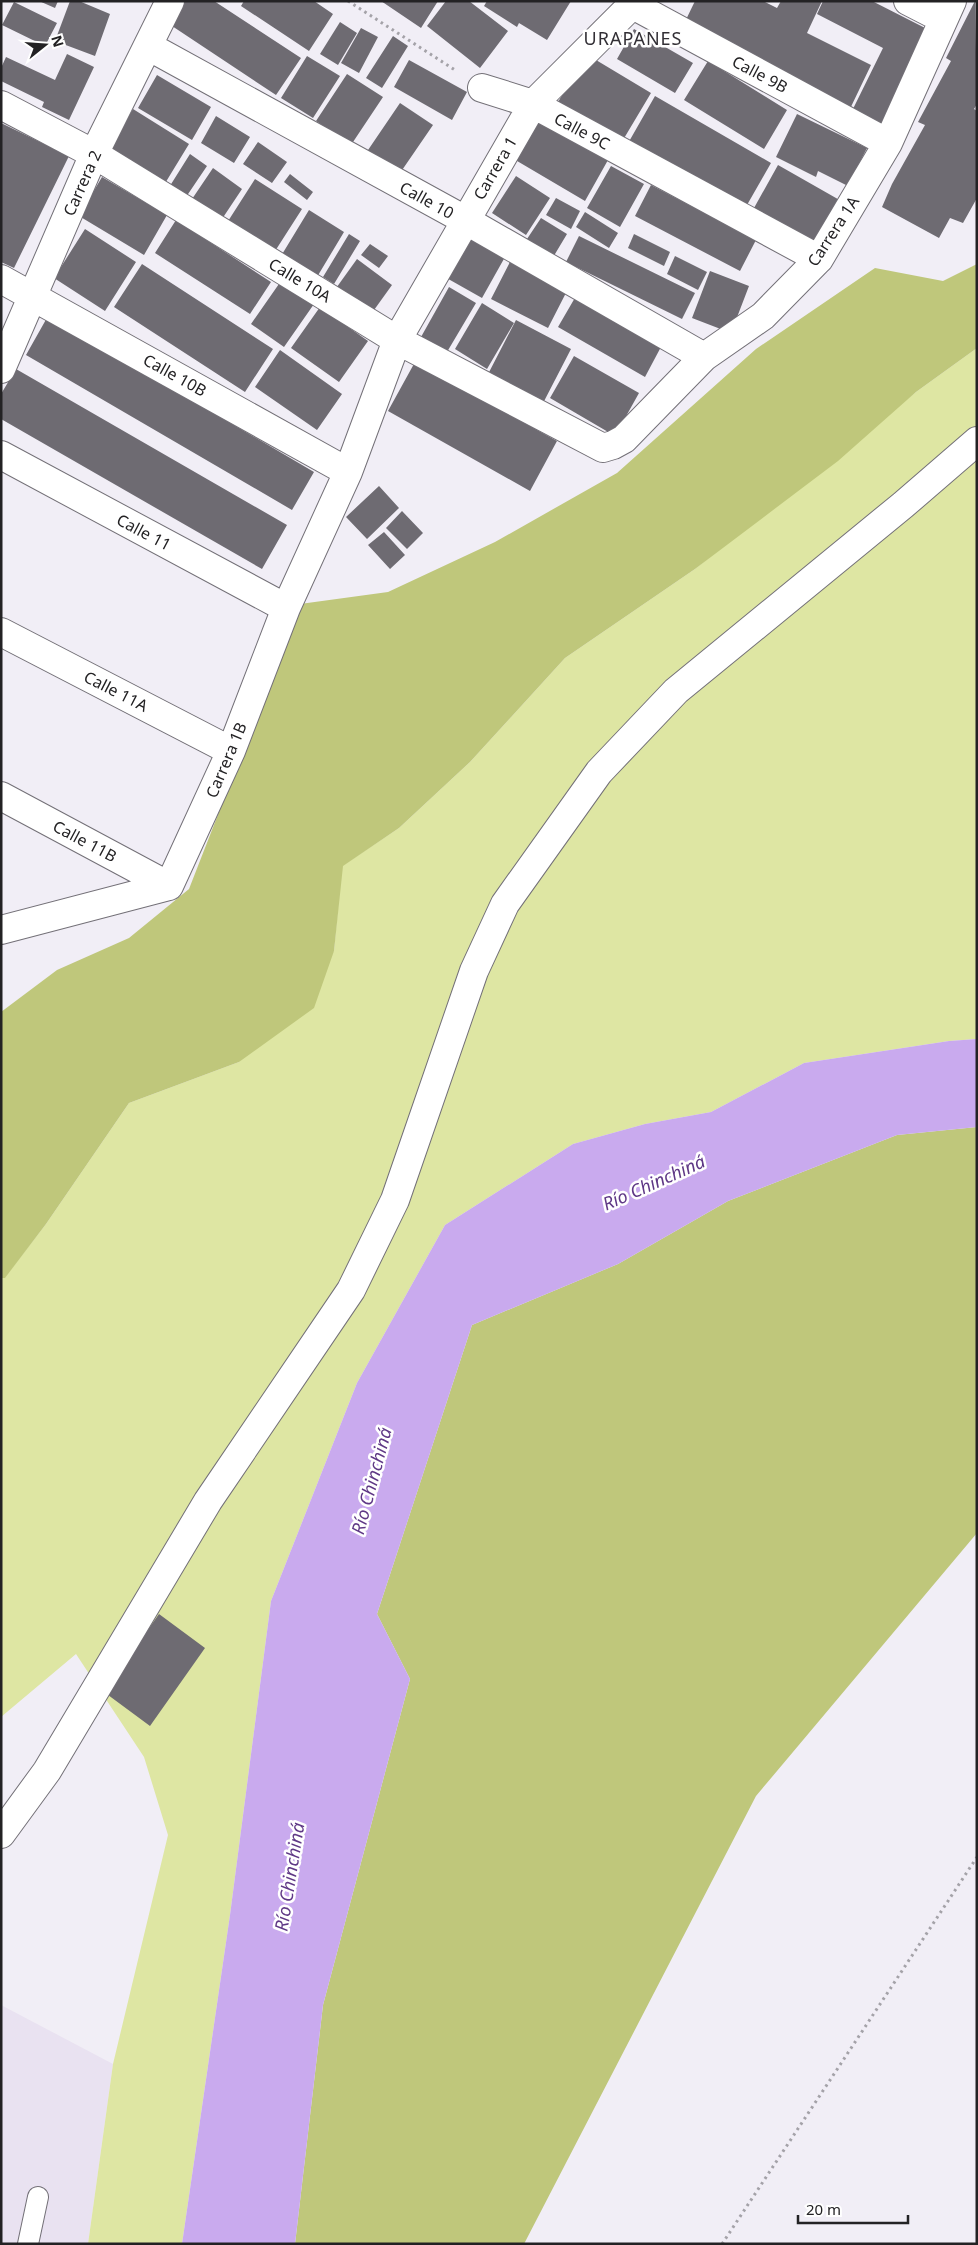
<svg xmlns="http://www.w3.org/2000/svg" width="978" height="2245" viewBox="0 0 978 2245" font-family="'Noto Sans',sans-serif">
<rect width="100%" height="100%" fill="#f1eef6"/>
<path fill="#e9e2f1" d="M1 2005 113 2064 88 2244H1Z"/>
<path fill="#dee6a3" d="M977 348V1039L949 1041 804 1063 711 1112 645 1124 573 1144 445 1225 357 1383 271 1601 230 1915 182 2244H88L113 2064 168 1835 144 1757 76 1654 1 1717V1278L5 1277 46 1224 129 1103 239 1062 334 951 342 866 399 828 470 762 565 658 695 569 916 392Z"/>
<path fill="#bfc77b" d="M977 264V348L916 392 838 461 695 569 565 658 470 762 399 828 343 866 334 951 314 1008 239 1062 129 1103 46 1224 5 1278H1V1012L57 970 129 938 189 889 300 604 388 592 495 542 617 473 756 349 875 268 943 281Z
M977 1127V1533L756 1796 524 2244H295L323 2005 410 1679 377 1614 472 1325 618 1264 728 1201 897 1135Z"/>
<path fill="#c9aaee" d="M977 1039V1127L897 1135 728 1201 618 1264 472 1325 377 1614 410 1679 323 2005 295 2244H182L230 1915 271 1601 357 1383 445 1225 573 1144 645 1124 711 1112 804 1063 949 1041Z"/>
<path fill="#6e6b72" d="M39 1H58L55 8Z
M70 1H79L110 14 95 56 55 41Z
M179 1H214L301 58 276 95 166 22Z
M244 1H314L333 14 309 51 241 6Z
M381 1H438L421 28Z
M446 1H469L508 31 480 68 427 26Z
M487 1H571L547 40 519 23 517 27 484 6Z
M695 1H763L777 8 781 1H822L807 33 871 65 848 113 681 30Z
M823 1H872L929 30 883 131 850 115 883 48 817 14Z
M975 1 977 104 974 109 977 111V198L963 223 950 218 939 238 882 207 892 184 925 125 918 122 951 61 946 58Z
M14 2 57 23 45 46 2 25Z
M340 22 357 33 338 65 320 54Z
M361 28 378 37 359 73 341 63Z
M634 29 693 63 675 93 617 59Z
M393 36 408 46 382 88 366 78Z
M67 54 94 67 69 120 42 107 44 102 1 81V68L6 57 55 80Z
M586 54 651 93 623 140 558 102Z
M307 56 340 76 313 118 281 98Z
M409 60 467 92 452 120 394 87Z
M708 61 787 110 764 149 684 100Z
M347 74 383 97 351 145 316 121Z
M157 75 211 107 192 140 138 108Z
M655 96 771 163 743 212 627 145Z
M400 103 433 125 398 176 366 153Z
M133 109 189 144 164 185 108 150Z
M797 114 867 148 848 186 818 171 816 177 776 157Z
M216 116 250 137 234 163 201 143Z
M535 118 608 160 585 201 512 158Z
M1 123 69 156 14 268 1 262Z
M258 142 287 162 272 183 243 164Z
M190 154 207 166 184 200 168 189Z
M778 165 843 202 819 245 754 208Z
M611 166 644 184 620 227 587 208Z
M213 168 242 189 218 225 188 205Z
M290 174 313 192 307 200 284 182Z
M516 176 550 198 526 235 492 213Z
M102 177 167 215 144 255 79 216Z
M255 179 302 209 270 259 223 229Z
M651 185 756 240 740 271 635 216Z
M556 198 580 211 571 229 546 215Z
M309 210 344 232 317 277 281 256Z
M585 212 618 233 609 248 576 227Z
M541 218 567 234 552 259 525 242Z
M176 220 271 282 250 314 155 253Z
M85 229 136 262 105 311 54 278Z
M349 234 360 241 334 284 323 277Z
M467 234 505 257 482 298 443 276Z
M634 234 670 252 664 266 628 248Z
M579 236 695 293 682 319 566 262Z
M370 244 388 256 379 268 361 255Z
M675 256 707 272 698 290 667 274Z
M512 258 569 287 548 328 491 299Z
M357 259 392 285 369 317 334 291Z
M142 264 273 349 245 392 114 307Z
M710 271 749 286 731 333 692 318Z
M281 281 314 304 284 347 251 324Z
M449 287 476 303 447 352 421 337Z
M576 296 662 345 645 377 558 327Z
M482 303 514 323 487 369 455 349Z
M320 307 368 341 339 382 291 348Z
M48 316 314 472 292 510 26 355Z
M516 320 571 349 540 409 485 380Z
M280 350 342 394 317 430 255 387Z
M574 356 639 393 615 436 550 398Z
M415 362 557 441 530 491 388 411Z
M16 369 287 525 262 569 1 419V394Z
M379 486 399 508 367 539 346 517Z
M402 511 423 533 407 549 386 528Z
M384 532 405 555 390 569 368 545Z
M159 1614 205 1648 150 1726 104 1692Z"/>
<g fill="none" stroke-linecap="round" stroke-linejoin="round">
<g stroke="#737077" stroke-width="22">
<path id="service" d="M28 2244 38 2197"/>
</g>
<g stroke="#737077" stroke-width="30">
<path id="minor" d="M908 1 943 19
M633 5 888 143
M148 46 465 220 704 357
M482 88 533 104 819 259
M1 105 94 154 397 340 603 448 613 445 624 439 704 357 763 316 819 259 888 143 952 1
M1 279 348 472
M1 369 94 154 170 1
M1 455 286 608
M1 632 231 751
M1 796 169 886
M1 930 169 886 231 751 286 608 348 472 397 340 533 104 636 1
M1 1834 47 1771 208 1501 351 1290 395 1200 474 971 505 904 599 772 676 691 903 505 977 441"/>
</g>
<path stroke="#a4a2a8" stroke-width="3" stroke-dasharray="2.5 4" stroke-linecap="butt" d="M348 1 455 70
M722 2244 977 1857"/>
<use href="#service" stroke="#fff" stroke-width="20"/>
<use href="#minor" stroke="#fff" stroke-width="28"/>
</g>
<g text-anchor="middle" stroke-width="5" stroke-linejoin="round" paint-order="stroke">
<g font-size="16" fill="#232224" stroke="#fff">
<text transform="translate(760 74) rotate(28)" y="6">Calle 9B</text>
<text transform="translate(582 131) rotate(28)" y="6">Calle 9C</text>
<text transform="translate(495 168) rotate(-60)" y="6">Carrera 1</text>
<text transform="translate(82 183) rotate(-66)" y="6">Carrera 2</text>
<text transform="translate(427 200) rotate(29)" y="6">Calle 10</text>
<text transform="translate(833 231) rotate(-57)" y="6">Carrera 1A</text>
<text transform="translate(300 280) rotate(31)" y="6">Calle 10A</text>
<text transform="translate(175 375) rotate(29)" y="6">Calle 10B</text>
<text transform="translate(144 532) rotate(28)" y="6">Calle 11</text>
<text transform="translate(116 691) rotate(27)" y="6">Calle 11A</text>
<text transform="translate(226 760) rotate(-67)" y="6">Carrera 1B</text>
<text transform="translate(85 841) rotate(28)" y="6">Calle 11B</text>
</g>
<g font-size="18" letter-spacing="1" fill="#322f35" stroke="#fff">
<text x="633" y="45">URAPANES</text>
</g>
<g font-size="18" font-style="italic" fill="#5f3886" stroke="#fff">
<text transform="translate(654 1183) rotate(-24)" y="6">Río Chinchiná</text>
<text transform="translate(372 1481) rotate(-75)" y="6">Río Chinchiná</text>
<text transform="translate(290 1877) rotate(-81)" y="6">Río Chinchiná</text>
</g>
</g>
<rect width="978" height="2245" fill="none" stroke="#232224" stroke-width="5"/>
<g transform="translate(45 45) rotate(73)" stroke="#ffffff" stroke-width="4" paint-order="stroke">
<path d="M0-4L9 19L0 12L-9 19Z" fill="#232224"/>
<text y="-8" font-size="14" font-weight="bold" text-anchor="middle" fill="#232224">N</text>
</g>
<path d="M798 2215v8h110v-8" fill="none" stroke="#232224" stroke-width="2.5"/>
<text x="806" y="2215" font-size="15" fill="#232224" stroke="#ffffff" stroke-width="4" paint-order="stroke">20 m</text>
</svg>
